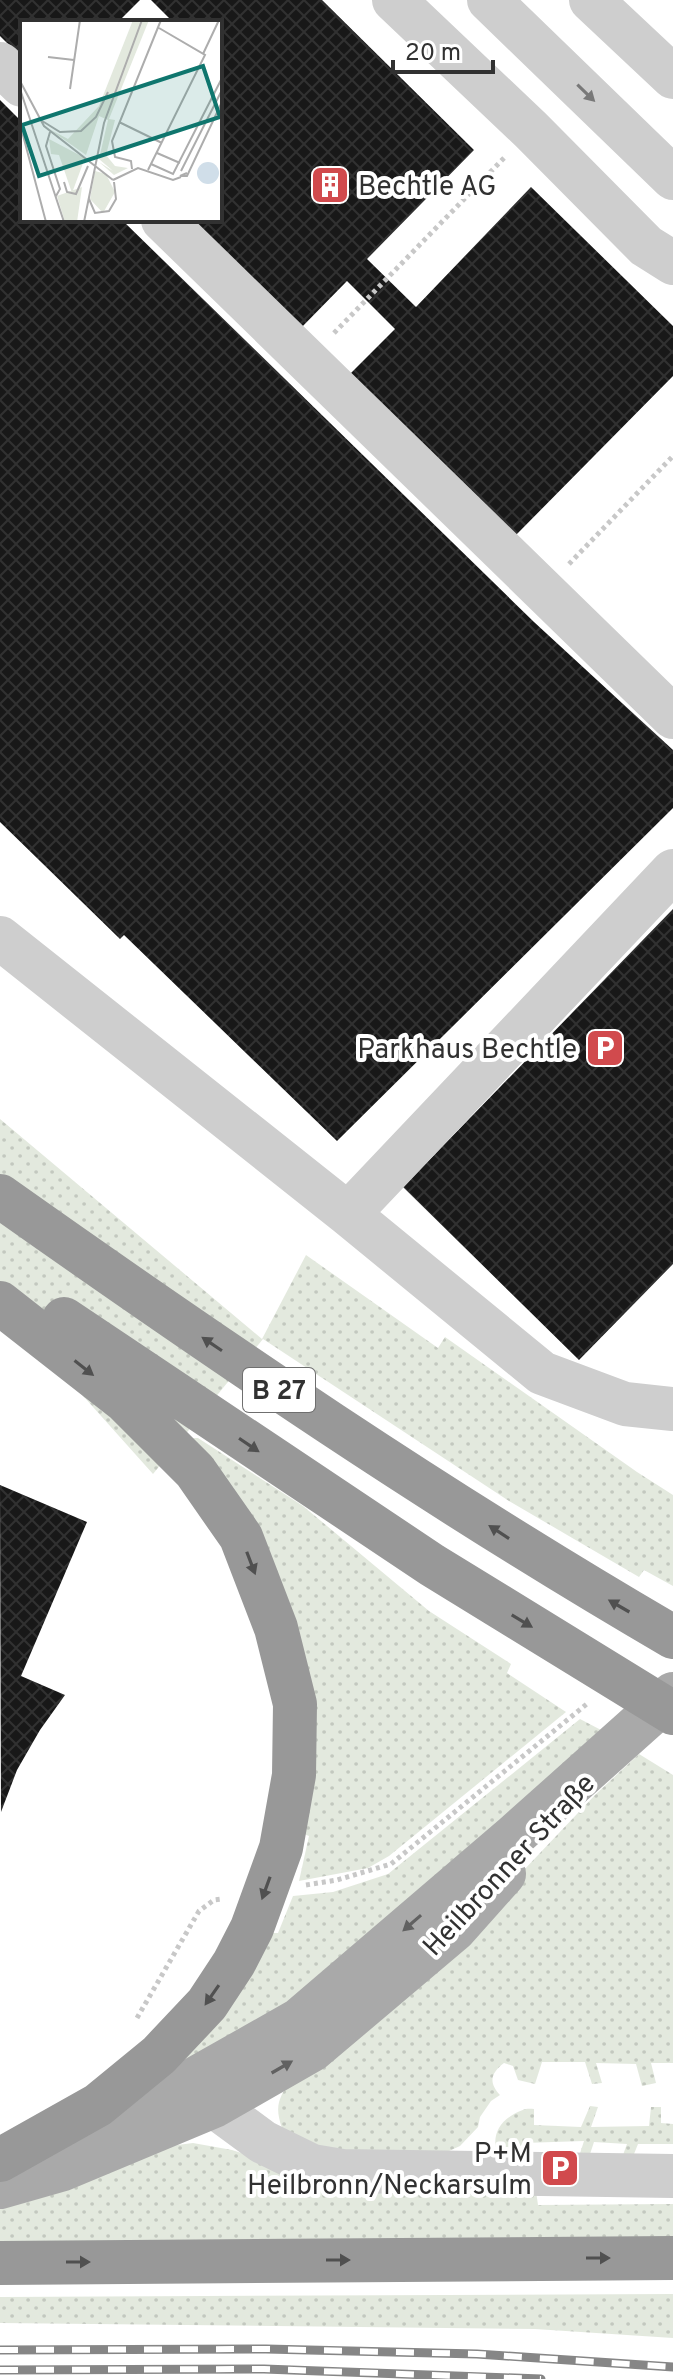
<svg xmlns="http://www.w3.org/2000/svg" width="673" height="2379" viewBox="0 0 673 2379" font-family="Overpass,sans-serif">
<defs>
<pattern id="grass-dots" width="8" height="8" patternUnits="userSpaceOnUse" patternTransform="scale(2)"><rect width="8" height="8" fill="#e3e9de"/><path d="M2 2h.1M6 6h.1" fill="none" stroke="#c3c8bf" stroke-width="1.8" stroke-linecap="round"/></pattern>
<pattern id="building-cross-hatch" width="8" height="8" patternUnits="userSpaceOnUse" patternTransform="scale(2)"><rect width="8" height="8" fill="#181818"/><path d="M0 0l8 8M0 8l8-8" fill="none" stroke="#313131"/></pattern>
</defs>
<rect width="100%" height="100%" fill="#fff"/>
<path fill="url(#grass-dots)" d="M0 1119 262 1339 306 1255 438 1348 445 1337 637 1472 673 1495V1586L644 1570 639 1577 509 1501 263 1339 153 1474 76 1388 0 1330Z
M193 1438H198L303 1506 429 1611 511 1664 507 1673 566 1712 389 1856 368 1868 299 1881 309 1836 304 1834 312 1757 194 1445Z
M580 1719 601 1730 338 1971 217 2057 171 2070 271 1933H278L293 1896 333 1892 388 1874Z
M639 1754 673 1775V2063H651L656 2083 642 2086 636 2064 596 2063 602 2083 592 2084 585 2062H542L535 2084 518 2080 513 2066 504 2063C491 2073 488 2082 500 2095L491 2101 480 2117 478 2127 460 2146 440 2155H335L282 2128C274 2105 279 2098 292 2078L465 1932 595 1795Z
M590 2106 598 2107 591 2127 649 2126 651 2107H661V2123L673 2124V2144H638L630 2164 620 2163 627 2144 594 2142 586 2166H576L584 2141 523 2143 516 2165 497 2154C492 2136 498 2123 514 2114 522 2110 525 2108 534 2109V2125L581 2127Z
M193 2143 232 2150 266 2161 535 2184 538 2205 673 2204V2240L0 2242V2205L170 2146Z
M673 2294V2338L535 2329 0 2323V2297Z"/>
<path fill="url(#building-cross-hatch)" d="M0 0H140L118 22H22V58L0 36Z
M151 0H322L474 150 367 259 416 307 531 187 673 326V376L515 536 349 375 395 329 347 281 298 331 186 220H220V22H173Z
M0 100 22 122V220H122L534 622 673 750V808L337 1141 124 935 120 939 0 822Z
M673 909V1264L579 1360 403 1187Z
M0 1485 87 1522 21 1676 65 1695 40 1730 17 1770 1 1812Z"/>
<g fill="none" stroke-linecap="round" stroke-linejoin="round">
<path stroke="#c8c8c8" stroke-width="5" stroke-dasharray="4 4" stroke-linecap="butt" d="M334 333 505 157
M569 564 673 456
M306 1885 337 1880 391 1864 588 1703
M137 2018 199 1911 214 1900 222 1899"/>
<path stroke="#cecece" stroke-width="44" d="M394 0 531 130 646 246 673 263
M489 0 673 178
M591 0 673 77
M0 64 22 85
M163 220 673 717
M0 938 348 1214 542 1373 625 1404 673 1409
M348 1214 673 871
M193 2080 214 2106 263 2142 312 2166 342 2171 673 2176"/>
<path stroke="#a9a9a9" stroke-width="44" d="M62 2139 103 2124 193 2080 299 2020 514 1836 673 1694
M0 2187 63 2169 214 2106 312 2050 454 1930 504 1874"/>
<path stroke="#989898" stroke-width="44" d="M0 1196C219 1351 441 1502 673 1637
M0 1303 125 1401 195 1471 241 1537 276 1628 295 1704 294 1775 281 1848 252 1928 234 1963 207 2004 159 2055 98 2105 0 2160
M64 1319 432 1565 673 1713
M0 2263 673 2258"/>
<g stroke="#868686" stroke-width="9">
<path id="rail" d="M0 2350 266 2349 477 2354 673 2367
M0 2370 264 2369 541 2379"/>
</g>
<use href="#rail" stroke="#fff" stroke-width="6" stroke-dasharray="18" stroke-linecap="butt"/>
</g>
<defs><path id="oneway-solid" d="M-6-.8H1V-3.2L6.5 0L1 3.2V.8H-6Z" transform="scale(2)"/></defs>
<use fill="#787878" href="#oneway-solid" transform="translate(586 93) rotate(44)"/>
<g fill="#505050">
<use href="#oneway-solid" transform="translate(212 1344) rotate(-146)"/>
<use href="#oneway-solid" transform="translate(84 1368) rotate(38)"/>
<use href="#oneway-solid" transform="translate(249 1445) rotate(34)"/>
<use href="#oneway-solid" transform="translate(499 1532) rotate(-147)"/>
<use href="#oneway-solid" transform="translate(251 1563) rotate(69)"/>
<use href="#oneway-solid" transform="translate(619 1606) rotate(-150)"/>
<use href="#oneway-solid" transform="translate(522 1621) rotate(31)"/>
<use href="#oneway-solid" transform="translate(266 1888) rotate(110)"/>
<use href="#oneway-solid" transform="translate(212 1995) rotate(125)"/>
<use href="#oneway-solid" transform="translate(598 2258)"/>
<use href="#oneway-solid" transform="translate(338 2260)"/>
<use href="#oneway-solid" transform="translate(78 2262)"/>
</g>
<g fill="#616161">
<use href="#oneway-solid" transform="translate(412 1923) rotate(139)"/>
<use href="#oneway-solid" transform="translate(282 2067) rotate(-30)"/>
</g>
<defs>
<g id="building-square" transform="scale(2)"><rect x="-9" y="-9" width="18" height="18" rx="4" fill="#d14a4d" stroke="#fff"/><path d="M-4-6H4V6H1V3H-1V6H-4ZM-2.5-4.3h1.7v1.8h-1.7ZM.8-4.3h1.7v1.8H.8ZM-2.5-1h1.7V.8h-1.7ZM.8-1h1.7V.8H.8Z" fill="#fff"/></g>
<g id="parking-square" transform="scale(2)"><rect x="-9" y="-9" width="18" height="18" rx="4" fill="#d14a4d" stroke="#fff"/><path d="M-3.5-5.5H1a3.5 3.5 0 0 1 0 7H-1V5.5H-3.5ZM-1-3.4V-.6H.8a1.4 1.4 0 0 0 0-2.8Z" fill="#fff"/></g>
</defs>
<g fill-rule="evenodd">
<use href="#building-square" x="330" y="185"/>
<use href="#parking-square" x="605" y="1048"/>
<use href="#parking-square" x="560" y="2168"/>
</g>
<g text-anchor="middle" stroke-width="8" stroke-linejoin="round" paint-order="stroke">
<rect fill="#fff" stroke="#6f6f6f" stroke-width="2" x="243" y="1368" width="72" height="44" rx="6"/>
<g font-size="26" font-weight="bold" fill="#313131">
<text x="279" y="1399">B 27</text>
</g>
<g font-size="28" fill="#313131" stroke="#fff" text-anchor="end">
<text x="358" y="195" text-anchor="start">Bechtle AG</text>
<text x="577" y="1058">Parkhaus Bechtle</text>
<text x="532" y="2162">P+M<tspan x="532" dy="32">Heilbronn/Neckarsulm</tspan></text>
</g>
<g font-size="28" fill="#313131" stroke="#fff">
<text transform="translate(508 1864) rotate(-47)" y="10">Heilbronner Straße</text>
</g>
</g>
<g transform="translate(20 20)">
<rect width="202" height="202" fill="#fff"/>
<path d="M113 0H129L89 99 95 100 86 135 95 146 108 148 94 155 79 142 93 151 79 139 88 100 79 96 66 135 29 109 48 119 79 86ZM29 119 65 138 52 173 39 135 31 134ZM75 151 86 154 95 172 83 193 70 179ZM62 167 57 202H45L37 176Z" fill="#e3e9de"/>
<path d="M177 153a11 11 0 1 1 22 0a11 11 0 1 1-22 0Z" fill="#d0dee9"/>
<path fill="none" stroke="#adadad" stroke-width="2" d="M183 34 199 0M28 37 54 40M0 61 24 106 93 160M50 69 60 0M1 72 44 202M19 99 40 112 61 111 76 97 88 72M99 102 142 123M0 104 26 202M30 112 26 126 40 169 36 176M137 133 160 143M131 144 153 154 202 58M112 149 111 141 95 137 92 121 141 0M128 150 185 35 139 8M161 151 202 70M167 153 160 156H167L202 82M93 160 118 148 153 160 161 157M44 162 47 172 56 174 68 146M69 179 75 193 89 191 96 179 94 162M64 202 84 103 122 0"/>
<path fill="#0f766e" fill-opacity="0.15" stroke="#0f766e" stroke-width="4" d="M183 46 200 97 19 156 2 105Z"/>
<rect width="202" height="202" fill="none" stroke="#313131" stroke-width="4"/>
</g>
<path d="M393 60v12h100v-12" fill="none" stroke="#313131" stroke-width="4"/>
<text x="405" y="60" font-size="24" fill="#313131" stroke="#ffffff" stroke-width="6" paint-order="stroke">20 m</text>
</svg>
